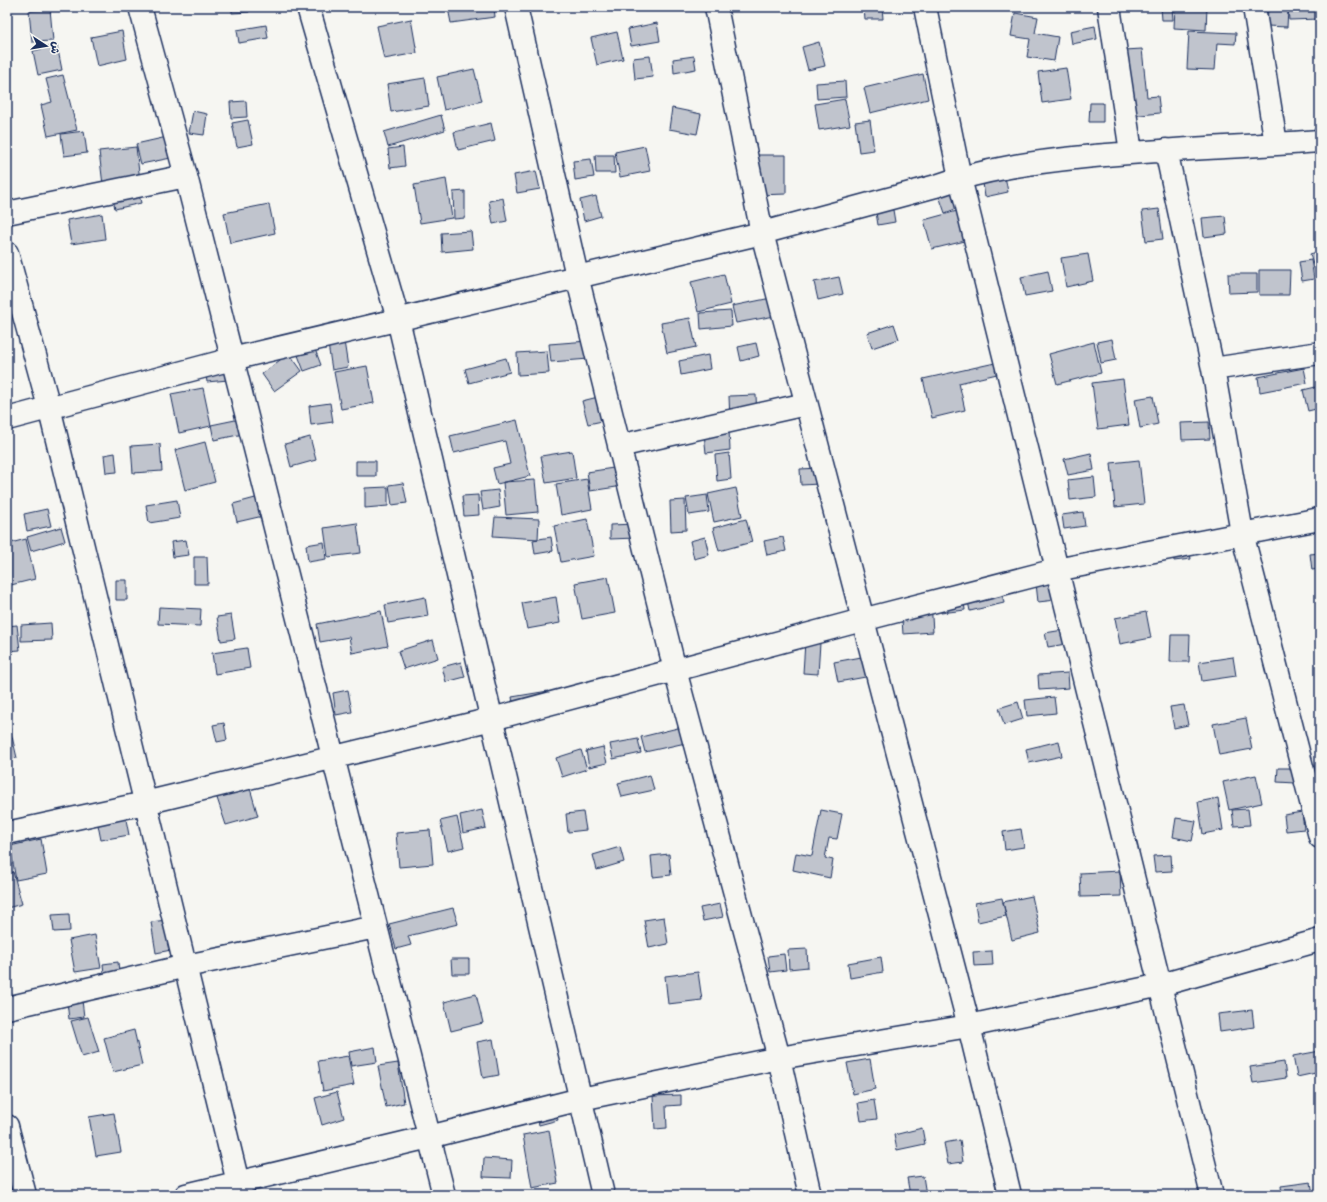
<svg xmlns="http://www.w3.org/2000/svg" width="1327" height="1202" viewBox="0 0 1327 1202" font-family="Kalam,'Playpen Sans Arabic',sans-serif">
<rect width="100%" height="100%" fill="#f6f6f2"/>
<filter id="ink" filterUnits="userSpaceOnUse"><feTurbulence type="fractalNoise" baseFrequency=".025" numOctaves="2"/><feDisplacementMap in="SourceGraphic" scale="8" xChannelSelector="R" yChannelSelector="G"/><feConvolveMatrix kernelMatrix="1 2 1 2 8 2 1 2 1" color-interpolation-filters="sRGB"/></filter>
<g filter="url(#ink)">
<path fill="#c0c4cd" stroke="#1b2f5e" d="M232 7H249V12L232 13Z
M458 7H494L495 17 451 23 448 8Z
M882 7 883 19H865L864 8Z
M1161 7H1172L1173 20H1162Z
M1175 7H1207L1206 30 1174 28Z
M1288 7H1319L1320 19 1289 20Z
M50 9 53 41 32 42 29 11Z
M1268 9 1288 10 1287 27 1267 26Z
M1015 13 1038 17 1035 33 1058 37 1054 61 1027 57 1030 39 1011 36Z
M411 19 417 53 384 59 377 26Z
M657 23 660 41 631 46 628 29Z
M266 25 268 38 239 43 237 30Z
M1095 26 1097 39 1072 44 1070 31Z
M122 31 127 59 97 66 91 37Z
M1189 31 1236 33 1235 44 1217 43 1215 70 1187 69Z
M617 32 623 59 597 65 591 38Z
M819 42 825 66 808 70 802 47Z
M57 45 62 70 38 75 33 51Z
M1142 49 1147 97 1158 96 1160 113 1131 116 1125 50Z
M650 56 653 77 635 79 633 58Z
M694 56 696 69 674 73 673 59Z
M1066 68 1071 99 1042 103 1038 72Z
M474 69 482 101 444 110 437 77Z
M923 74 928 99 870 113 864 88Z
M63 75 77 130 48 136 41 105 52 102 46 79Z
M425 78 429 106 391 112 387 84Z
M845 81 846 97 817 99 816 83Z
M845 99 850 125 819 130 815 104Z
M246 101 247 117 231 118 230 102Z
M1090 103H1103V122H1089Z
M672 108 701 114 697 134 669 129Z
M193 111 207 114 204 135 189 133Z
M441 115 445 130 388 147 384 132Z
M248 120 253 144 237 147 232 123Z
M870 120 874 150 859 152 855 122Z
M491 123 495 141 458 150 454 132Z
M84 131 87 153 64 156 61 134Z
M167 137 171 158 141 164 136 144Z
M645 146 650 171 620 177 615 152Z
M136 147 140 181 103 185 99 151Z
M403 147 405 166 390 168 388 149Z
M595 155H614L615 173H596Z
M757 155H786V194L758 195Z
M591 159 594 177 575 180 573 161Z
M536 171 540 189 517 193 514 175Z
M1004 171 1008 192 985 197 982 176Z
M446 179 452 218 420 223 414 185Z
M136 182 141 203 115 209 111 188Z
M951 186 958 208 945 213 937 190Z
M465 191V218L454 219 453 192Z
M596 196 601 216 584 221 580 200Z
M503 198 507 221 493 224 489 201Z
M269 204 275 233 230 243 224 213Z
M892 204 895 222 878 225 875 206Z
M1159 209 1163 239 1146 241 1142 211Z
M957 211 965 241 932 249 924 220Z
M102 214 105 239 71 244 67 220Z
M1225 216 1227 234 1204 237 1202 218Z
M471 231 473 249 442 252 441 233Z
M1320 251V279H1317L1310 254Z
M1088 254 1093 281 1066 287 1061 258Z
M1311 260 1314 279 1302 281 1299 262Z
M1259 270H1290L1289 295H1259Z
M1048 271 1052 291 1025 296 1021 277Z
M724 274 731 304 698 312 691 282Z
M1228 274H1257V292L1229 293Z
M839 277 843 294 818 300 814 282Z
M771 298 775 316 736 323 732 306Z
M731 311 732 326 701 329 700 313Z
M690 318 696 347 667 353 661 323Z
M894 324 899 339 872 348 867 333Z
M1112 339 1116 360 1101 363 1097 342Z
M344 341 348 367 332 370 328 344Z
M588 341 589 359 551 362 549 344Z
M1094 342 1101 373 1057 384 1049 354Z
M756 343 759 356 741 361 738 347Z
M313 344 321 365 304 371 296 350Z
M547 351 549 373 518 375 517 353Z
M289 353 302 371 274 391 262 374Z
M708 355 710 369 681 375 679 361Z
M506 358 510 372 469 383 465 369Z
M995 363 997 374 959 383 965 410 932 418 923 379Z
M226 366 228 380 207 382 205 369Z
M367 366 374 403 341 409 334 372Z
M1304 368 1307 383 1260 392 1258 377Z
M1123 379 1129 425 1098 429 1092 383Z
M1320 386V408L1308 411 1303 390Z
M203 388 211 426 179 433 171 394Z
M756 395 757 419 730 421 729 396Z
M602 396 607 420 588 424 582 401Z
M1153 396 1158 424 1140 428 1135 399Z
M330 403 333 422 311 425 309 406Z
M240 419 243 434 214 440 211 425Z
M517 420 530 476 497 484 493 468 510 464 505 441 454 453 450 436Z
M1209 422 1210 439 1182 440 1181 423Z
M729 430 730 450 706 453 704 433Z
M310 437 316 460 291 467 285 444Z
M205 442 215 482 185 490 175 450Z
M160 444 162 471 133 473 131 446Z
M572 451 576 478 546 483 541 456Z
M115 453 117 472 106 473 104 455Z
M729 453 731 479 717 481 715 455Z
M1091 453 1094 470 1068 475 1064 459Z
M1139 460 1144 504 1115 507 1111 463Z
M356 461H376V476H356Z
M620 467 623 486 590 491 587 472Z
M819 468 820 484 801 485 800 469Z
M1094 477 1096 497 1070 500 1068 480Z
M587 479 592 509 561 515 556 484Z
M535 480 538 512 506 515 503 482Z
M403 483 407 503 392 505 389 485Z
M388 487V506L365 508V488Z
M736 488 742 516 714 522 708 494Z
M498 490 500 507 483 510 480 492Z
M478 495 479 515 464 516 462 496Z
M707 495 709 512 689 515 686 498Z
M259 497 263 516 237 522 233 504Z
M177 500 180 518 149 523 146 505Z
M685 500 686 530 671 531 670 501Z
M47 509 51 526 27 531 24 514Z
M1083 512 1085 526 1064 529 1062 515Z
M495 517 539 519 538 539 493 536Z
M587 519 594 556 561 562 554 526Z
M746 519 752 542 719 551 713 528Z
M357 523 361 553 328 557 324 528Z
M636 524V538L610 539V525Z
M61 527 65 541 31 551 27 537Z
M1317 533H1320V551Z
M551 537 553 551 535 554 533 540Z
M705 537 709 555 694 559 690 541Z
M783 537 786 551 767 555 764 541Z
M26 539 35 579 7 586V544Z
M186 540 189 555 173 557 171 542Z
M324 542 326 559 308 562 306 545Z
M1188 542 1191 559 1174 561 1171 544Z
M1320 553V569L1312 570 1310 554Z
M194 557H207L208 584H194Z
M1053 572 1056 600 1038 602 1035 574Z
M608 577 615 613 582 619 575 583Z
M116 580H127V600H116Z
M1000 584 1004 603 970 611 966 592Z
M963 594 965 610 941 613 939 598Z
M425 597 428 616 388 623 385 605Z
M556 597 560 623 527 629 522 603Z
M931 602 933 632 903 634 901 605Z
M159 607 201 609 200 626 158 624Z
M381 611 388 646 352 653 349 637 320 642 317 624Z
M1146 612 1151 638 1120 644 1115 618Z
M231 615 235 639 221 641 217 617Z
M51 623 52 640 21 641V625Z
M17 625 20 650 7 651V626Z
M1063 630 1066 644 1048 647 1045 633Z
M1171 635H1190L1189 662H1170Z
M433 640 438 658 404 669 398 651Z
M805 642 820 643 818 674 803 673Z
M247 648 250 668 215 674 212 653Z
M867 656 871 676 838 682 834 662Z
M1233 657 1236 676 1202 681 1199 662Z
M461 662 465 677 446 682 442 667Z
M1068 673 1069 688 1039 690 1038 675Z
M348 690 352 712 336 715 333 693Z
M548 691 551 710 515 716 512 697Z
M1054 697 1056 713 1027 716 1025 700Z
M1018 702 1023 719 1004 725 999 708Z
M1184 705 1188 725 1174 728 1170 707Z
M1317 705H1320V723L1319 724Z
M1246 718 1252 749 1219 755 1213 724Z
M224 723 227 740 217 742 213 725Z
M686 726 690 742 645 752 641 737Z
M10 728 17 758 7 760V729Z
M638 739 641 753 613 759 610 744Z
M1059 741 1062 756 1029 763 1026 749Z
M603 747 607 763 589 767 586 751Z
M581 750 587 769 562 777 556 758Z
M1278 768H1297L1296 783 1277 782Z
M650 775 654 790 622 797 618 783Z
M1256 775 1262 803 1229 810 1223 782Z
M249 785 258 816 226 825 216 795Z
M1218 798 1223 830 1203 834 1198 802Z
M123 804 129 835 101 840 95 810Z
M1248 809 1250 825 1234 826 1232 810Z
M482 810 486 828 463 833 460 815Z
M821 810 842 814 837 839 829 838 825 858 833 860 830 878 793 870 796 853 812 856Z
M583 812 586 830 568 832 566 814Z
M1302 812 1304 829 1286 831 1284 815Z
M457 817 464 847 448 851 440 821Z
M1176 818 1196 821 1192 841 1173 837Z
M1021 829 1024 847 1005 850 1003 832Z
M430 830 433 864 399 867 396 833Z
M41 839 47 874 16 880 10 846Z
M620 847 624 862 597 870 593 855Z
M669 854 671 875 653 877 651 856Z
M1171 855 1172 871 1155 872 1153 856Z
M1120 871 1121 896 1081 897 1080 873Z
M13 872 22 904 7 908V874Z
M1032 896 1040 933 1012 940 1003 902Z
M1002 898 1006 916 978 922 975 903Z
M720 904 723 917 703 921 700 908Z
M453 908 458 924 408 936 411 945 396 949 389 924Z
M69 914 70 931 54 932 52 915Z
M664 917 668 944 649 948 644 920Z
M166 920 171 950 156 953 151 922Z
M95 935 101 968 75 972 69 940Z
M807 949 808 967 789 969 788 950Z
M992 951 993 965 974 966 973 952Z
M784 954 786 970 770 972 768 956Z
M881 957 883 972 850 978 848 963Z
M451 959H469V974H452Z
M118 962 120 982 105 983 103 964Z
M698 972 702 1000 668 1004 665 976Z
M476 994 483 1023 451 1031 444 1002Z
M82 1000 84 1017 69 1019 67 1002Z
M1252 1010 1254 1027 1220 1032 1218 1014Z
M88 1017 99 1052 82 1057 71 1021Z
M134 1030 142 1065 113 1072 104 1038Z
M493 1039 499 1075 483 1078 477 1042Z
M375 1047 377 1062 351 1066 349 1052Z
M1320 1051V1072L1297 1077 1293 1056Z
M348 1056 354 1085 323 1091 318 1061Z
M870 1059 875 1089 853 1094 847 1063Z
M1284 1062 1286 1078 1253 1083 1250 1067Z
M398 1063 404 1103 386 1107 378 1066Z
M337 1092 344 1118 322 1125 315 1098Z
M681 1095V1105L666 1106 667 1128 655 1129 653 1096Z
M874 1100 877 1119 861 1121 858 1103Z
M554 1103 558 1120 539 1125 535 1107Z
M114 1113 121 1152 96 1156 89 1117Z
M922 1128 925 1144 897 1150 894 1135Z
M549 1130 558 1183 532 1188 523 1135Z
M960 1140 963 1162 948 1164 944 1143Z
M484 1158 512 1160 511 1178 483 1177Z
M923 1176 926 1195H910L907 1178Z
M1311 1182 1313 1195H1282L1281 1186Z
M592 1191 593 1195H570Z"/>
<g fill="none" stroke-linecap="round" stroke-linejoin="round">
<g stroke="#1b2f5e" stroke-width="25">
<path id="minor" d="M140 7 186 176 444 1195
M308 7 398 319 603 1195
M516 7 577 276 675 670 779 1058 810 1195
M716 7 762 233 969 1026 1010 1195
M925 7 960 178 1212 1195
M1109 7 1131 152
M1254 7 1276 144
M1166 150 1213 369 1242 533 1320 837
M7 213 186 176
M7 253 49 407 241 1195
M1213 369 1320 353
M7 419 232 359 762 233 936 186C984 169 1035 162 1084 157 1163 149 1242 147 1320 141
M619 446 806 404
M7 833 145 803 492 719 862 620 1056 570 1320 519
M7 1008 186 966 376 927
M7 1126 25 1195
M186 1195 429 1137 581 1099 779 1058 969 1026 1161 985 1320 940"/>
</g>
<use href="#minor" stroke="#f6f6f2" stroke-width="22"/>
</g>
</g>
<rect width="1327" height="1202" fill="none" stroke="#f6f6f2" stroke-width="24"/>
<rect x="12" y="12" width="1303" height="1178" fill="none" stroke="#1b2f5e" stroke-width="1.5" filter="url(#ink)"/>
<g transform="translate(46 46) rotate(102)" stroke="#f6f6f2" stroke-width="3" paint-order="stroke">
<path d="M0-3L7 15L0 10L-7 15Z" fill="#1b2f5e"/>
<text y="-6" font-size="11" font-weight="bold" text-anchor="middle" fill="#1b2f5e">ش</text>
</g>
</svg>
